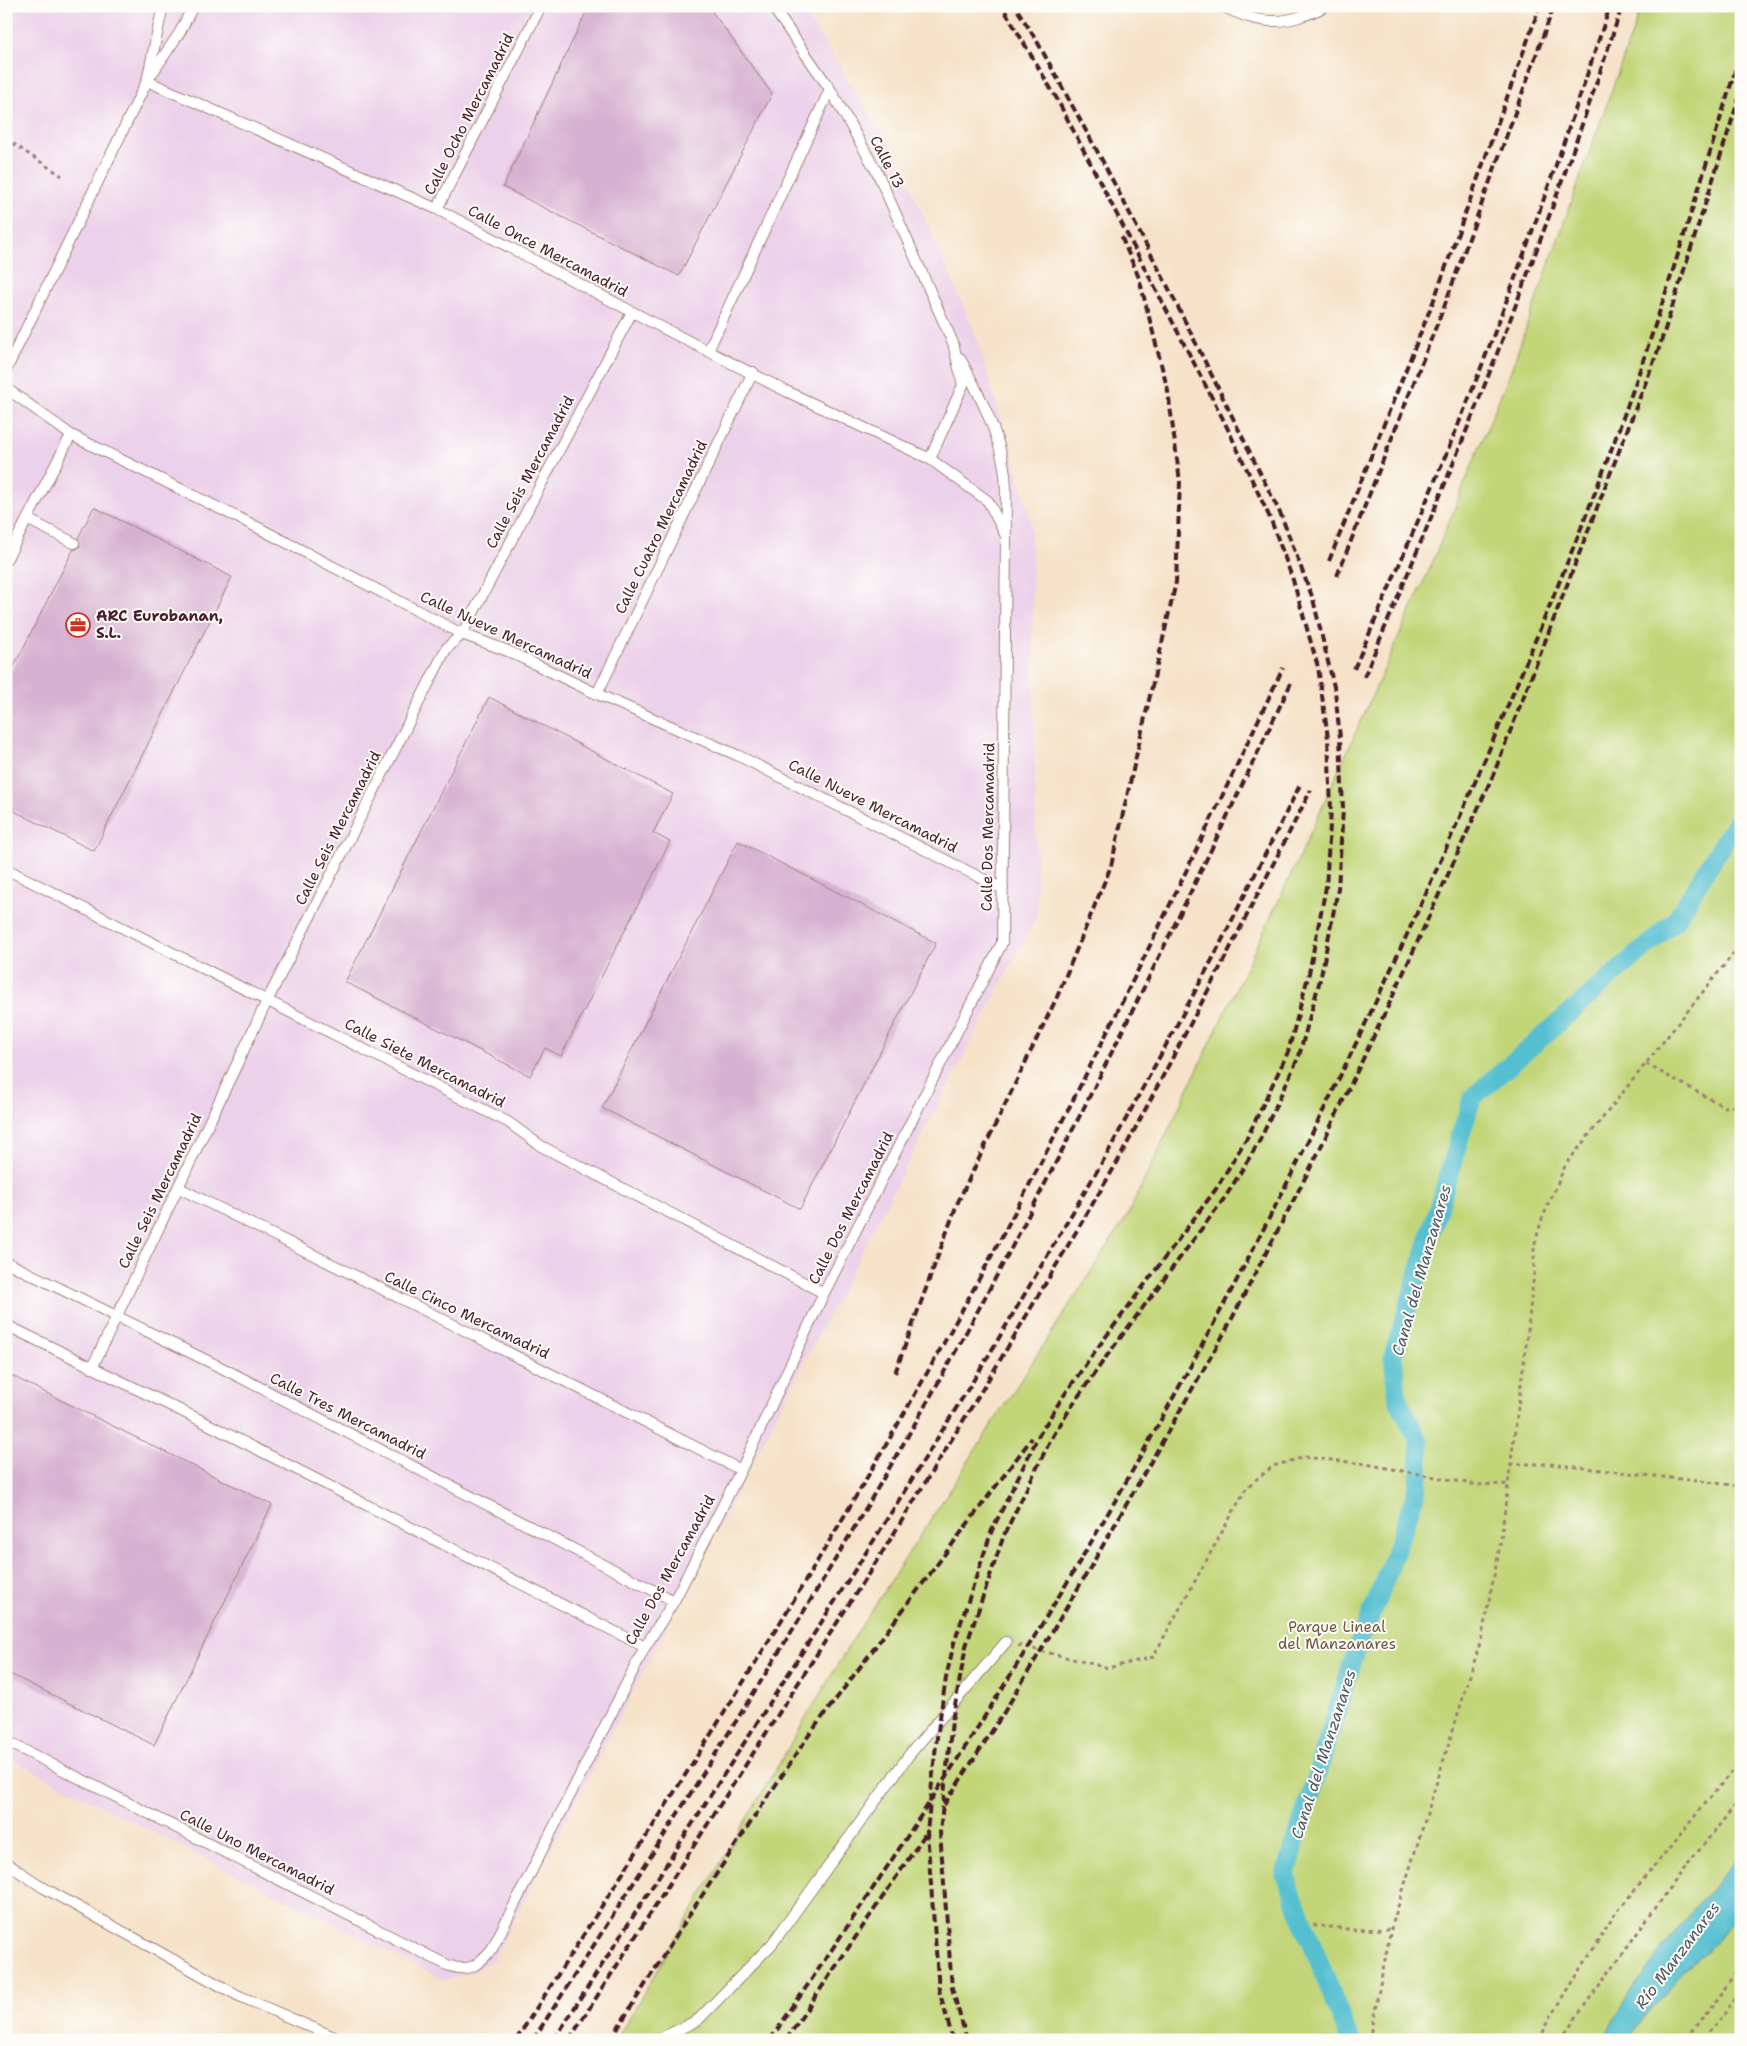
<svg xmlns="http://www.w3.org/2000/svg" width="1747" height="2046" viewBox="0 0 1747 2046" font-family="'Shantell Sans',sans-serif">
<rect width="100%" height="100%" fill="#fdfcf7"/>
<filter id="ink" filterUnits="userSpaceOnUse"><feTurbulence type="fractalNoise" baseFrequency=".02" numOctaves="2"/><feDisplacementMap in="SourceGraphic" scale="10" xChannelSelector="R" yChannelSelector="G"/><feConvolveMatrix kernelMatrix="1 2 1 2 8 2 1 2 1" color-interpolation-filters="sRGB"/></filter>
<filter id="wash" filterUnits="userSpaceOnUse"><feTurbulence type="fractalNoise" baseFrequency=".0096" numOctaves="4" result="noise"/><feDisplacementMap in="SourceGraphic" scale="20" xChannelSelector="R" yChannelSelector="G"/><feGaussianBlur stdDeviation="1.12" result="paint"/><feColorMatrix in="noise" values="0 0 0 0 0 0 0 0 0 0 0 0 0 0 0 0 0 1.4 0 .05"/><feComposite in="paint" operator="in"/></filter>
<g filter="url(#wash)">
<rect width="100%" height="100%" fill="#f5e2c8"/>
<path fill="#ecd1ea" d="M6 6H800L898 158 975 333 1031 518 1037 915 493 1960 472 1973 444 1980 6 1757Z"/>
<path fill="#c2d679" stroke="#867a52" d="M1642 6H1741V2040H616L848 1647 1127 1216 1299 858 1433 561 1511 370Z"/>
<path fill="#54bfd0" stroke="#4f6f7e" d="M1741 1853V1909L1719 1939 1707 1953 1685 1970 1646 2014 1627 2040H1602L1632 1990 1666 1945Z"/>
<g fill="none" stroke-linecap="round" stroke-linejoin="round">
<path stroke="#54bfd0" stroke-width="19" d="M1350 2040 1285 1875 1356 1651 1389 1570 1417 1490 1420 1472 1419 1441 1398 1400 1393 1356 1472 1098 1675 921 1741 814"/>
</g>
<g id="blocks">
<path fill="#d7b1d2" d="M589 6H708L772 94 679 276 503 187Z
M94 507 232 577 94 851 6 807V682L73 550 77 549 80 546 78 538Z
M489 697 673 794 653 833 670 842 561 1056 545 1048 530 1076 345 982Z
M738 841 936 943 800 1209 602 1108Z
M6 1373 272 1505 154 1745 6 1672Z"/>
</g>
</g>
<g filter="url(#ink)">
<use href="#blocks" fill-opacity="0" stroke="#a0807a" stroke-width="1"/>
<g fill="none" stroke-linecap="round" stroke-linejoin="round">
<g stroke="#a0807a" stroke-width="12">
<path id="lane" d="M772 6 830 89 878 174 953 343 963 385 930 459
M1222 6C1236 13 1255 21 1272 21 1288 22 1311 14 1325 6
M437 209 541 6
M708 351 830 89
M960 358C979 394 1000 434 1005 474 1007 493 1005 513 1006 532
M6 370 147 81 163 6
M6 388 71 435 251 524 462 634 508 651 597 694 739 756 1003 889
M27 519 74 543
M6 560 71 435
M597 694 753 372
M6 869 508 1122 541 1146 824 1293
M179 1188 452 1324 741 1470
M6 1262 224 1369 674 1601
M6 1325 198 1419 645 1647
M92 1368 267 1001 446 649 462 634 632 312
M6 1741 447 1965C470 1973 477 1966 492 1949L645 1647 674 1601 741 1470 824 1293 1002 943 1006 536 988 501 930 459 786 391 663 328 437 209 147 81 180 32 193 6
M6 1863 44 1888 237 1995 341 2040
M6 2037 8 2040
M657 2040 698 2020 772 1944 909 1755 1006 1642"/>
</g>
<path stroke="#a0807a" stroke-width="3" stroke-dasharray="4 4" stroke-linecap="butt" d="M6 139 62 176
M1646 1064 1725 1107 1741 1106
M1510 1464H1550L1741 1486
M1018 1645 1108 1668 1153 1657 1247 1487 1273 1466 1305 1457 1366 1464 1477 1485 1507 1484
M1313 1925 1355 1930 1391 1929
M1369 2040 1391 1929 1481 1640 1500 1546 1526 1346 1534 1273V1246L1542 1219 1566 1164 1741 944
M1539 2040 1551 2017 1615 1914 1741 1760
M1563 2040 1566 2031 1684 1869 1741 1798
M1685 2040 1741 1967
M1703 2040 1741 1990"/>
<use href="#lane" stroke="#fff" stroke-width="10"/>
<path stroke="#4a1f2b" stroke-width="4" stroke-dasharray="8 4" stroke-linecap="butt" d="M1329 561 1435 297 1540 6
M1337 576 1445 304 1554 6
M1354 669C1402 558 1451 447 1494 334 1535 226 1574 116 1610 6
M1364 677C1458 457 1548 234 1622 6
M895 1373 957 1204 1057 997 1111 866 1176 582 1180 482 1168 391 1139 278 1121 236
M944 1805 1003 1714 1090 1568 1226 1330 1318 1153 1392 998 1494 773 1659 348 1741 92
M516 2040C664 1809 813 1579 946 1339 1068 1120 1176 894 1283 668
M533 2040C679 1812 827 1584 958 1347 1077 1130 1184 907 1291 683
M554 2040 874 1540 983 1365 1107 1154 1212 960 1300 785
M569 2040 885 1548 993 1372 1118 1161 1222 964 1311 790
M610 2040 695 1906 809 1735 1032 1438
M770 2040C916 1828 1056 1613 1179 1387 1298 1172 1404 950 1500 724 1539 632 1578 539 1613 445 1661 316 1700 183 1741 52
M786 2040 928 1830
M953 2040 939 1990 927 1832 936 1744 946 1678 954 1643 992 1530 1039 1435 1062 1398 1096 1350 1216 1189 1248 1136 1288 1052 1309 973 1326 887 1331 809 1328 738 1318 667 1293 580 1271 520 1224 421 1057 99 1002 6
M967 2040 952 1988 940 1832 952 1721 966 1646 1004 1535 1050 1441 1073 1404 1106 1357 1226 1196 1259 1142 1299 1056 1321 976 1338 889 1343 809 1340 738 1335 691 1313 599 1281 515 1167 285 1102 160 1038 43 1015 6"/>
</g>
</g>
<defs>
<g id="office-ring" transform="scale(1.25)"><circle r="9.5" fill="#fdfcf7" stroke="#c8321e" stroke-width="1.5"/><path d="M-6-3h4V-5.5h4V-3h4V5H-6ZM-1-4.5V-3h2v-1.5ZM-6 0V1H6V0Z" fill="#c8321e"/></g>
</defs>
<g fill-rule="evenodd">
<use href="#office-ring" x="78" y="625"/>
</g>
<g text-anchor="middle" stroke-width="4" stroke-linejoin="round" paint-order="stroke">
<g font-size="15" fill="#4a1f2b" stroke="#fdfcf7">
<text transform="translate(469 114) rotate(-63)" y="5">Calle Ocho Mercamadrid</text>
<text transform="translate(887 162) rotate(63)" y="5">Calle 13</text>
<text transform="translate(548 251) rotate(28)" y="5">Calle Once Mercamadrid</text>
<text transform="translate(530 472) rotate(-62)" y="5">Calle Seis Mercamadrid</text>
<text transform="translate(661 527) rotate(-64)" y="5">Calle Cuatro Mercamadrid</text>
<text transform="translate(506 635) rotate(25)" y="5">Calle Nueve Mercamadrid</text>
<text transform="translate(873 806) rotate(27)" y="5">Calle Nueve Mercamadrid</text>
<text transform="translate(988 827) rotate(-89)" y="5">Calle Dos Mercamadrid</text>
<text transform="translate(338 828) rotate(-63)" y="5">Calle Seis Mercamadrid</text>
<text transform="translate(425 1063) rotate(27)" y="5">Calle Siete Mercamadrid</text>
<text transform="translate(160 1191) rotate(-64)" y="5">Calle Seis Mercamadrid</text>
<text transform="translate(851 1208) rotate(-63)" y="5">Calle Dos Mercamadrid</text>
<text transform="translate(467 1315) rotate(26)" y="5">Calle Cinco Mercamadrid</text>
<text transform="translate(348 1416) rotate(27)" y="5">Calle Tres Mercamadrid</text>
<text transform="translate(670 1570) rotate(-61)" y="5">Calle Dos Mercamadrid</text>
<text transform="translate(257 1852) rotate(27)" y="5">Calle Uno Mercamadrid</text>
</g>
<g font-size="15" font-weight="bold" fill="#4a1f2b" stroke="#fdfcf7" text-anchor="start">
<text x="96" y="621">ARC Eurobanan,<tspan x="96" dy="17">S.L.</tspan></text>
</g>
<g font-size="15" fill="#6e5642" stroke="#fdfcf7">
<text x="1337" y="1632">Parque Lineal<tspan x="1337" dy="17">del Manzanares</tspan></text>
</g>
<g font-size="16" font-style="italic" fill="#4e5765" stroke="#fdfcf7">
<text transform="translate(1421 1270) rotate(-74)" y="6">Canal del Manzanares</text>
<text transform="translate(1323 1754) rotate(-72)" y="6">Canal del Manzanares</text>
<text transform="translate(1677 1955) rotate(-53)" y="6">Río Manzanares</text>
</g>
</g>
<rect width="1747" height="2046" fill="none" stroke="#fdfcf7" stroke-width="25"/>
</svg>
